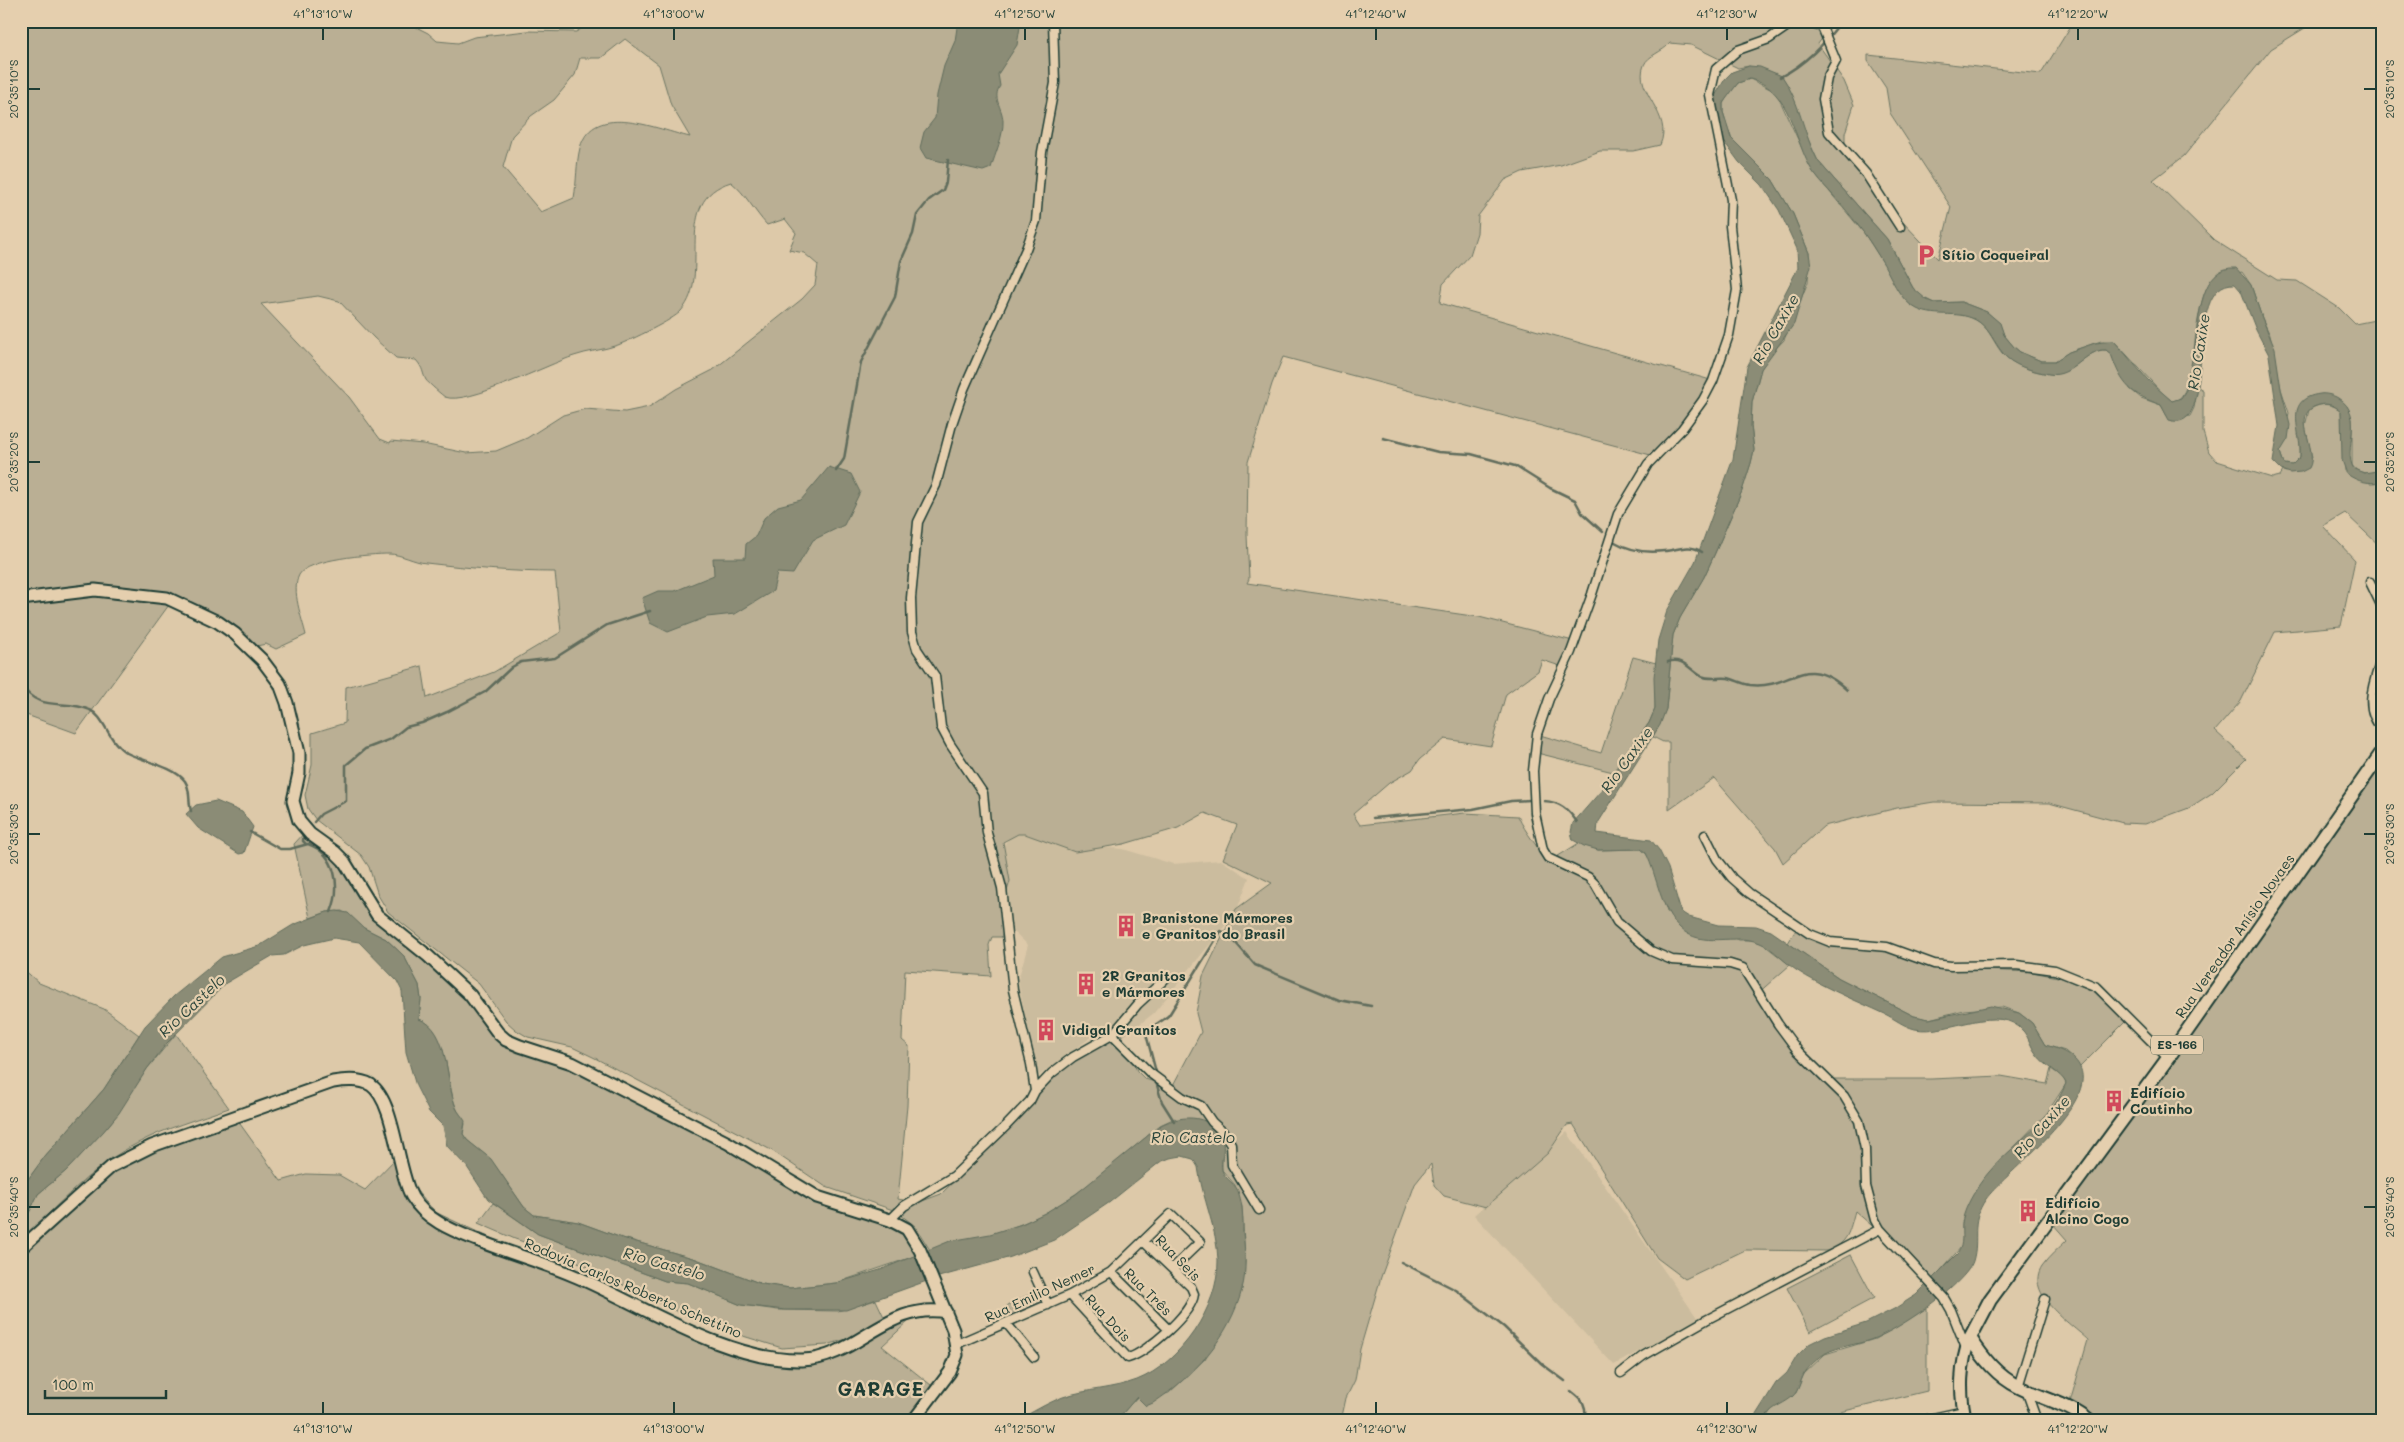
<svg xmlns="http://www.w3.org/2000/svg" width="2404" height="1442" viewBox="0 0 2404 1442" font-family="Mali,sans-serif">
<rect width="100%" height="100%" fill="#ddc9a9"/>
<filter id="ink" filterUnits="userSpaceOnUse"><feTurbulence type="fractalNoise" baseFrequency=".02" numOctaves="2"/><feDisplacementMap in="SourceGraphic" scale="10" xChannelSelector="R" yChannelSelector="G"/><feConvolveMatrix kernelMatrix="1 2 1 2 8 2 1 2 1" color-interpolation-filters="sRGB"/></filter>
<g filter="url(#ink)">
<path fill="#cbbc9e" d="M1014 832 1072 845 1123 849 1173 864 1221 860 1249 878 1236 912 1154 1013 1110 1047 1094 1035 1037 1077 1018 980 1028 945 1011 929 1000 850Z
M1567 1132 1698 1319 1614 1365 1474 1215Z"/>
<path fill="#baaf94" stroke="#6c7664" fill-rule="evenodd" d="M21 21H404L428 33 437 41 458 43 474 37 527 31 576 32 594 21H1835L1818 44 1844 81 1854 105 1845 133V144L1851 155 1863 164 1899 218 1938 259 1951 207 1890 113 1886 88 1868 61V55L2041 74 2074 21H2316L2271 49 2184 156 2153 180 2214 240 2277 280 2297 281 2339 308 2355 324 2375 320 2383 308V470C2372 473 2359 476 2352 465V419L2347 406 2309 398 2298 435 2300 441V457L2292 465 2284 464 2280 452 2289 413 2281 389 2270 335 2262 318 2251 285 2242 272 2211 280C2204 292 2200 306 2198 320 2194 338 2193 392 2177 400L2172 401 2164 395 2114 341H2101L2069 352 2055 361H2041L2020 352 2014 347 2004 335 1999 323 1987 312 1961 302 1934 303 1920 296 1913 288 1887 239 1818 161 1779 75 1749 66 1738 68 1691 45 1670 43C1663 52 1648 55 1644 65 1633 92 1674 114 1660 145L1633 151H1600L1561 165 1522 172 1505 180 1478 216 1477 233 1470 255 1443 284 1440 303 1714 381 1658 457 1283 357 1272 384 1248 462 1247 535 1249 579 1247 583 1479 617 1573 641 1563 667 1542 660 1538 671 1506 694 1491 746 1445 739 1420 759 1412 770 1389 783 1353 814 1360 825 1465 813 1518 816C1526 834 1538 846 1547 863L1579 843 1598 850 1641 849C1657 861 1661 893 1667 912L1739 940H1755L1763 944 1790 965 1757 994C1773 1029 1800 1053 1828 1079H1931L2001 1076 2047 1084 2051 1069 2063 1077 2066 1084 2047 1113 1993 1169 1962 1222 1963 1245 1933 1279 1855 1211C1849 1231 1849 1243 1827 1251L1745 1250 1685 1279 1657 1258 1573 1124 1567 1125 1548 1153 1486 1207 1444 1196 1434 1185 1431 1164 1415 1184 1381 1277 1360 1349 1355 1380 1346 1398 1341 1421H1116L1111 1418 1122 1414 1136 1398 1139 1397 1142 1401 1169 1393 1205 1359 1242 1289 1245 1262 1242 1207 1235 1185 1222 1170V1158L1175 1118 1160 1125C1124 1156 1087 1190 1045 1213 1010 1232 968 1240 930 1250L915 1226 896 1211 826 1187 771 1150 593 1057 572 1047 528 1037 516 1030 506 1021 479 984 388 912 378 895 369 867 361 855 316 820 308 809 305 795 312 765V733L345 723 346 687 422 666 427 698 494 672 561 632 555 572C511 572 469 568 426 563 414 562 401 554 389 554 371 554 307 559 299 575 291 591 302 618 306 635L276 649 266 644 252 647C227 627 205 608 174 598L76 733 21 713ZM625 39 659 65 671 105 690 137C659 130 593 100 580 148 576 164 577 181 574 198L541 212 503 167 512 136 531 116 554 100 575 75 580 58H601ZM731 182C746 194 754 211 767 225L785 219 796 233 789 250 804 253 818 265 815 285 802 299 713 370 676 389 649 407 625 412 585 409 563 415 527 438 496 451 466 453 423 444 391 441 390 443 380 439 349 397 261 304 318 296 339 301 374 338 396 358 416 360C424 369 422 373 426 380 427 382 444 397 445 397 467 406 548 364 574 356 588 351 604 350 618 345 631 340 673 320 681 311 714 274 669 201 731 182ZM1205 813 1237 825 1223 859 1272 883 1236 909 1203 976 1196 1013 1201 1032 1172 1087 1145 1079 1137 1071 1120 1031 1053 1072 993 1143 941 1194 917 1203 898 1199 907 1106 909 1046 902 1040 905 970 991 976 989 945 992 937H1011L1005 898 1010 881 1003 842 1018 834H1025L1075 852 1124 844 1178 828Z
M1750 79 1776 92 1813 172 1864 233 1910 304C1930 319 1955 308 1976 320 1989 327 1993 342 2002 353 2012 365 2036 373 2051 374 2073 376 2086 349 2106 350L2111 354 2130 389 2141 398 2161 405 2167 416 2172 421 2190 416 2194 408 2198 387 2203 390V432L2209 452 2217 461 2272 478 2280 476 2283 471 2286 472 2312 458 2305 426 2309 410C2319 403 2331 402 2341 411L2345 472 2370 483 2383 482V549L2345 513 2323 526 2355 560 2341 626 2275 632 2241 701 2215 731 2246 759 2212 793 2189 808 2145 824 2123 823 2049 803 1934 802 1897 808 1824 826 1783 863 1775 848 1714 778 1669 810V742H1663L1653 737 1666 709 1673 635 1680 618 1704 577 1715 553 1742 491 1751 463 1754 450 1751 426 1752 402 1761 369 1766 359 1784 340 1808 282 1809 253 1793 214 1772 179 1732 140 1723 112V104L1728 95 1738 83Z
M1633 657 1656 663 1655 709 1649 723 1613 772 1537 753 1540 735 1601 753Z
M2383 759V1421H2101L2070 1402 2088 1340C2070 1323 2024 1294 2042 1266 2049 1256 2059 1248 2067 1240L2053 1224Z
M308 829 352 863 361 879 367 899 502 1035 547 1053 812 1193 901 1229 918 1255 836 1283 790 1288 762 1284 696 1259 619 1237 578 1222 534 1215 524 1207 491 1160 467 1140 463 1134 465 1124C463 1118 458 1113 456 1107 446 1082 448 1028 419 1019L421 999 419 985 404 956 386 939 364 928 342 911 327 912 310 918 294 844Z
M1797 928 1819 941 1887 950 1960 969 2032 972 2063 978 2097 993 2125 1022 2079 1068 2074 1059 2065 1051 2045 1045 2032 1023 2019 1013 2002 1007 1964 1010 1929 1019 1914 1016 1839 978 1788 943Z
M21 967 39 983 104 1009 139 1035 104 1089 45 1156 21 1189Z
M176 1034 229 1108C198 1119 165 1128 136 1144 92 1166 57 1207 21 1240V1222L30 1211 38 1194 66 1171 110 1124 147 1069Z
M235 1117 281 1181 306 1174 339 1175 365 1190 398 1156C407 1180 419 1196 437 1213L608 1293 769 1360 826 1359 859 1348 878 1333 901 1321 911 1319 882 1346 936 1389 908 1421H21V1252L120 1165Z
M493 1203 538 1234 665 1281 688 1283 741 1305 778 1310 838 1311 876 1300 885 1319 853 1337 827 1345 782 1348 717 1328 671 1309 570 1258 515 1239 478 1223Z
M1851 1255 1874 1298 1810 1332 1787 1288Z
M1037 1291 1042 1302 1012 1316 1007 1305Z
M1927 1308V1391L1836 1413V1421H1764L1773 1407 1796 1393 1804 1374 1825 1354 1875 1339Z"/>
<path fill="#8b8c76" stroke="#606c5c" d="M958 21H1021L1017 45 998 74 1000 86C992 98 1002 107 1003 120 1004 135 995 154 991 168L983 171 926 158 920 148 924 132 935 118 937 95 944 66 955 41Z
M1749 66 1760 67 1782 76C1800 101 1803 134 1818 161L1887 239 1913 288 1927 300 1934 303 1961 302 1987 312 2000 323 2004 335 2014 347 2020 352 2041 361H2055L2069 352 2095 343 2114 341 2148 380 2172 401 2181 398 2186 390C2189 375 2192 360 2195 345 2199 320 2200 265 2236 268L2251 285 2262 318 2275 349 2281 389 2290 425 2288 439 2280 452 2284 464 2292 465 2300 457C2303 434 2281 399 2320 394 2325 393 2333 395 2338 398 2367 416 2341 449 2354 469L2364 473 2383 470V482C2369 484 2358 482 2347 474L2342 460 2341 411C2334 405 2328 403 2319 405 2288 413 2320 449 2309 468L2301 472 2290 473 2281 470 2273 462 2279 426 2269 355 2256 330 2241 291 2235 284C2179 281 2222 437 2169 420L2161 405C2131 394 2122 386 2111 354L2106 350C2086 348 2072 379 2049 374 2033 371 2011 366 2002 352 1994 342 1990 330 1979 322 1961 309 1937 319 1917 309 1898 300 1891 275 1880 258 1870 241 1858 224 1845 209 1835 196 1822 185 1813 172 1793 141 1792 89 1750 79L1738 83 1723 103V112L1731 138 1772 179 1793 214 1809 253 1811 266 1794 324 1761 369 1752 402 1751 426 1754 450 1751 463 1742 491 1715 553 1704 577 1680 618 1673 635 1666 709 1660 725 1598 823 1597 833 1651 840 1659 850 1668 868 1681 912 1689 917 1718 925 1756 926 1771 931 1839 978 1914 1016 1929 1019 1991 1006 2019 1013 2032 1023 2045 1045C2147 1071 2010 1166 1986 1199 1969 1223 1980 1238 1973 1261 1969 1275 1938 1300 1925 1309 1909 1320 1888 1334 1870 1340 1856 1345 1839 1346 1826 1353 1818 1358 1809 1366 1804 1374 1800 1381 1799 1391 1792 1397 1781 1406 1769 1407 1764 1421H1752L1776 1383 1787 1373 1797 1356 1809 1344 1825 1336 1866 1323 1894 1309 1916 1295 1958 1253C1964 1243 1961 1235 1962 1224 1963 1211 1972 1196 1979 1185 2003 1149 2050 1126 2066 1083 2060 1072 2045 1066 2037 1055 2031 1048 2029 1038 2024 1032 1999 1001 1948 1036 1915 1029 1903 1026 1895 1019 1885 1014 1855 1000 1824 988 1796 970 1784 962 1773 948 1760 943 1734 932 1703 950 1680 928 1660 909 1658 878 1646 853L1641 849 1598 850 1584 846 1573 840 1571 832 1573 823 1601 791 1649 723 1655 709 1654 677 1658 640 1667 611 1695 562 1733 459 1747 367 1798 268 1797 249 1779 210 1762 185 1739 162 1720 136 1715 96 1725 79 1732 72Z
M829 467 851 474 860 492 844 525 813 540 793 574 777 573 773 591 735 614 707 617 668 632 650 623 642 598 658 591H675L714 575 713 558H745L746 544 756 536 764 518 778 506 801 500Z
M216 801 242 812 253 827 244 853 239 854 198 828 186 814 196 805Z
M337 911 348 913 364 928 386 939 404 956 419 985 421 999 419 1019C450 1029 445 1082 456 1108 458 1112 462 1116 465 1121L463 1134 467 1140 491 1159 524 1207 534 1215 578 1222 619 1237 696 1259 762 1284 790 1288 836 1283 880 1270 950 1241 990 1234 1022 1224 1045 1213 1076 1194 1161 1125C1182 1114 1215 1113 1223 1143 1225 1152 1220 1161 1222 1170 1225 1180 1237 1184 1239 1194 1243 1206 1243 1220 1243 1232 1245 1250 1247 1271 1242 1289 1230 1337 1193 1377 1153 1403L1146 1406 1137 1397 1122 1414 1103 1421H1016C1031 1413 1047 1403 1063 1397 1087 1389 1113 1389 1137 1380 1180 1363 1219 1307 1218 1260 1217 1228 1202 1198 1198 1167L1193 1159 1182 1156 1170 1158 1160 1162 1110 1202 1054 1240 1011 1257 935 1278 846 1310H785L741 1305 688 1283 665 1281 538 1234 488 1199 467 1167 447 1146 443 1126 429 1112 416 1086 406 1052 402 991 397 981 359 942 334 938 304 945 284 955 272 956 226 983 167 1043 147 1069 119 1113 103 1132 66 1171 38 1194 30 1211 21 1222V1189L45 1156 104 1089 145 1026 174 996 222 957 259 946 293 925 327 912Z"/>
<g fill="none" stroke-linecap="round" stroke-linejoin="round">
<path stroke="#606c5c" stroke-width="2.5" d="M1780 77C1804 65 1826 43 1841 21
M1383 438 1438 452 1471 454 1515 466 1550 488 1575 500 1582 513 1603 532
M836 471 844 459 861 362 895 297 901 261 913 234 917 215 929 200 943 190 946 182 948 160
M1615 542C1630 551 1646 553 1664 551 1678 550 1689 543 1702 552
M1668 662C1683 657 1689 669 1701 676 1710 680 1719 677 1728 678 1736 680 1743 684 1750 685 1793 690 1804 650 1847 690
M21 684C38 714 66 698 90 710 105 717 108 742 127 753 142 761 173 766 185 781 191 790 188 801 191 811
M1544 801C1560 802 1568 809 1577 822
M1373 818 1473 809 1511 801 1530 800
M314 822 321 814 346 801V765L365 749 391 739 406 727 422 723 447 712 485 692 512 667 521 662 555 658 607 625 650 611
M250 832 280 849H290L308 844C337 854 341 888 331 912
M304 832 303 841 306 844
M1156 1072 1146 1034C1151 1025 1162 1022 1169 1015L1221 931 1228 934 1255 965 1339 1000 1371 1006
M1156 1082 1162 1102 1174 1121
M1401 1262 1456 1290 1504 1327 1542 1364 1565 1381
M1571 1391C1583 1400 1587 1405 1585 1421"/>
<g stroke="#1f3d34" stroke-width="11">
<path id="street" d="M1795 21 1769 39 1738 50 1716 69 1710 95 1731 200 1730 226 1737 290 1729 335 1713 381 1703 400 1682 429 1648 464 1618 514 1592 594 1571 652 1549 699 1537 734 1533 771 1535 813 1543 850 1548 858 1588 877 1595 884 1617 922 1651 951 1672 960 1730 964 1743 968 1778 1024 1798 1051 1844 1096 1859 1121 1865 1149 1866 1186 1875 1220 1880 1229 1944 1298 1951 1310 1966 1348
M1802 21 1822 27 1818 21
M1822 27 1836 61 1827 78 1823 99 1829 132 1866 174 1900 227
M2370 582 2383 609
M2383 654C2375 680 2361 707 2383 730
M1705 835 1717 859 1732 878 1749 893 1810 934 1830 942 1887 947 1934 964 1951 966 2016 965 2055 970 2097 987 2168 1058
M1112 1035 1150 1073 1182 1097 1201 1106 1212 1122 1224 1133 1231 1144 1232 1165 1259 1210
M1035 1091 1052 1073 1073 1057 1112 1035 1138 1004 1165 979
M890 1220 904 1206 954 1176 1006 1126 1030 1101 1035 1091 1031 1064 1013 990 1002 888 987 833 983 793 950 744 941 727 935 676 917 649 912 632 911 598 918 522 936 485 952 424 964 389 1026 249 1036 221 1042 152 1055 83 1053 21
M1033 1272 1048 1305
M1111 1272 1168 1329
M1070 1295 1128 1358C1146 1353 1192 1314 1194 1294L1191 1287 1143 1241
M1007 1324 1034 1357
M957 1344 1070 1295 1111 1272 1171 1214 1200 1242 1173 1268
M1621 1373 1643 1356 1706 1320 1880 1229
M2018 1387 2045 1299
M2026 1390 2037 1421
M1919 1421 1964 1411"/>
</g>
<g stroke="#1f3d34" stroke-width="15">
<path id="secondary" d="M21 599 95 590 167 598 218 622 235 634 262 660 280 684 287 703 299 753V773L293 801 299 821 310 834 335 852 344 861 377 915 428 956 470 995 498 1033 506 1040 520 1046 572 1063 728 1143 817 1197 890 1220 907 1229 920 1250 953 1330 957 1355 950 1372 913 1421
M21 1248 112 1166 152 1146 333 1082C344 1080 361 1079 371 1085 395 1102 397 1170 412 1197 425 1219 451 1230 474 1239 508 1253 543 1262 577 1277 644 1306 728 1362 802 1360 856 1359 888 1301 946 1312
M1966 1421C1959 1394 1960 1364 1970 1338"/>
</g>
<g stroke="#1f3d34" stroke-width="16">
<path id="primary" d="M2089 1421C2069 1404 2042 1399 2019 1387 1997 1376 1983 1358 1970 1338L1990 1300 2168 1058 2383 751"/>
</g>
<use href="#street" stroke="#e5cfae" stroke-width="8"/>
<use href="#secondary" stroke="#e5cfae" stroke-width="11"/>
<use href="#primary" stroke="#e5cfae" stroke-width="12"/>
</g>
</g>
<path fill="none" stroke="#1f3d34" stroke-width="2" d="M323 28V40M674 28V40M1025 28V40M1376 28V40M1727 28V40M2078 28V40M28 89H40M2364 89H2376M28 462H40M2364 462H2376M28 834H40M2364 834H2376M28 1207H40M2364 1207H2376M323 1402V1414M674 1402V1414M1025 1402V1414M1376 1402V1414M1727 1402V1414M2078 1402V1414"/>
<defs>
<g id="parking-bare" transform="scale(1.725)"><path d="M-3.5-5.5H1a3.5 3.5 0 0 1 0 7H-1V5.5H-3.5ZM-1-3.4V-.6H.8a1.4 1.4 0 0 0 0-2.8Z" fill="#d1495b" stroke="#e5cfae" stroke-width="2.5" paint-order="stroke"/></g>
<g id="building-bare" transform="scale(1.725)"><path d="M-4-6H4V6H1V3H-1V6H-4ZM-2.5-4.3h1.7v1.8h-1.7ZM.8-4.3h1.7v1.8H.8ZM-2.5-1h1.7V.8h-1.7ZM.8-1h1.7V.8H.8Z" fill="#d1495b" stroke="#e5cfae" stroke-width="2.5" paint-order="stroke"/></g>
</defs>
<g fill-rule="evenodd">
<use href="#parking-bare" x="1926" y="255"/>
<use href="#building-bare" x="1126" y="926"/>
<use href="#building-bare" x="1086" y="984"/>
<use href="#building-bare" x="1046" y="1030"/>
<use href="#building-bare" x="2114" y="1101"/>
<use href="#building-bare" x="2028" y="1211"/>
</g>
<g text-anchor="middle" stroke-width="4.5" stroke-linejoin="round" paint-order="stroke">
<rect fill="#e5cfae" stroke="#5a6959" stroke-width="1" x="2151" y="1035.5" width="52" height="19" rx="4"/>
<g font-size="12" font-weight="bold" fill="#1f3d34">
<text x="2177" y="1049">ES-166</text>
</g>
<g font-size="14" font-weight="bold" fill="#1f3d34" stroke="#e5cfae" text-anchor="start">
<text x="1942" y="260">Sítio Coqueiral</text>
<text x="1142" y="923">Branistone Mármores<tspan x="1142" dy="16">e Granitos do Brasil</tspan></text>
<text x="1102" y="981">2R Granitos<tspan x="1102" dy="16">e Mármores</tspan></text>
<text x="1062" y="1035">Vidigal Granitos</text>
<text x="2130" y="1098">Edifício<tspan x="2130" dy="16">Coutinho</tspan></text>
<text x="2045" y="1208">Edifício<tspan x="2045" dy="16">Alcino Cogo</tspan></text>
</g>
<g font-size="14" fill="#1f3d34" stroke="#e5cfae">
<text transform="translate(2235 936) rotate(-55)" y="5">Rua Vereador Anísio Novaes</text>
<text transform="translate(1178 1258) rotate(46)" y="5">Rua Seis</text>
<text transform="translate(633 1288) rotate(23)" y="5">Rodovia Carlos Roberto Schettino</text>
<text transform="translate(1148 1292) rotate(45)" y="5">Rua Três</text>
<text transform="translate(1040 1293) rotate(-25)" y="5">Rua Emilio Nemer</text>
<text transform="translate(1108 1318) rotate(47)" y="5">Rua Dois</text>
</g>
<g font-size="15" font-style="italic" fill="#2a453b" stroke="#e5cfae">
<text transform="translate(1776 329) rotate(-60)" y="5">Rio Caxixe</text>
<text transform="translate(2199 352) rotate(-81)" y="5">Rio Caxixe</text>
<text transform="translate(1627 760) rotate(-54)" y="5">Rio Caxixe</text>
<text transform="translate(192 1006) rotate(-43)" y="5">Rio Castelo</text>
<text transform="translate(2042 1127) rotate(-49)" y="5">Rio Caxixe</text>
<text x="1193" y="1143">Rio Castelo</text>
<text transform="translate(664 1264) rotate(16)" y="5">Rio Castelo</text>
</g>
<g font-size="19" font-weight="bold" letter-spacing="1" fill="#1f3d34" stroke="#e5cfae">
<text x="881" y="1396">GARAGE</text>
</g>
</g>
<rect width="2404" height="1442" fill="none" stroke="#e5cfae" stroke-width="55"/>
<path d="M45 1390v8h121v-8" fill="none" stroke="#1f3d34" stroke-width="2.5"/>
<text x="52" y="1390" font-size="15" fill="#1f3d34" stroke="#e5cfae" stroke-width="4" paint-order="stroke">100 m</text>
<rect x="28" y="28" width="2348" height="1386" fill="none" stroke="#1f3d34" stroke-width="2"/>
<g font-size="12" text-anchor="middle" fill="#1f3d34">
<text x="323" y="18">41°13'10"W</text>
<text x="674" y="18">41°13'00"W</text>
<text x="1025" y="18">41°12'50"W</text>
<text x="1376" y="18">41°12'40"W</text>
<text x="1727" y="18">41°12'30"W</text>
<text x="2078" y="18">41°12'20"W</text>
<text transform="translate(14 89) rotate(-90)" y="4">20°35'10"S</text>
<text transform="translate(2390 89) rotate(-90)" y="4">20°35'10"S</text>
<text transform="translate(14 462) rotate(-90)" y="4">20°35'20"S</text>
<text transform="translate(2390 462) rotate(-90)" y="4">20°35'20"S</text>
<text transform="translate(14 834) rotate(-90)" y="4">20°35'30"S</text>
<text transform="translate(2390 834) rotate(-90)" y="4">20°35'30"S</text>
<text transform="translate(14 1207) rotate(-90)" y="4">20°35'40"S</text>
<text transform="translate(2390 1207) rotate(-90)" y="4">20°35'40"S</text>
<text x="323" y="1433">41°13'10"W</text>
<text x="674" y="1433">41°13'00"W</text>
<text x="1025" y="1433">41°12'50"W</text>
<text x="1376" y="1433">41°12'40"W</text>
<text x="1727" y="1433">41°12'30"W</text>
<text x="2078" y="1433">41°12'20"W</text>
</g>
</svg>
